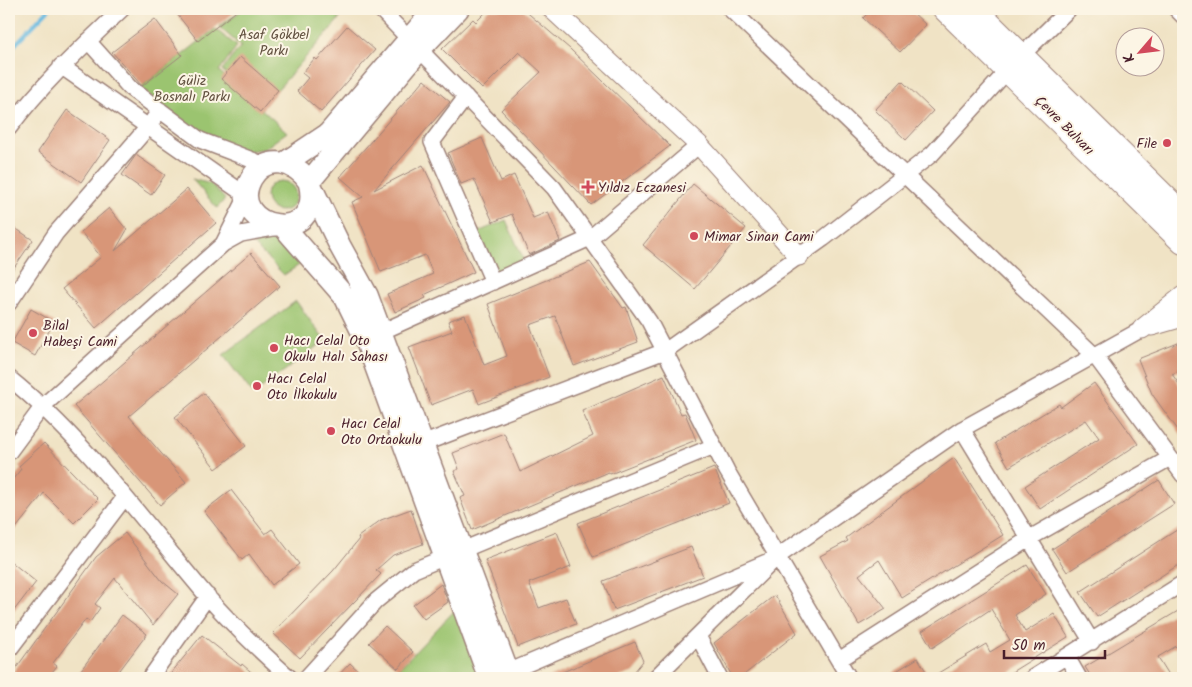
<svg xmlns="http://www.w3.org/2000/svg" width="1192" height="687" viewBox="0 0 1192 687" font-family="Kalam,sans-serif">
<rect width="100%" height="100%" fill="#fcf5e5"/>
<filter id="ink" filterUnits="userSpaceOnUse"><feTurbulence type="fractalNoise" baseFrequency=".02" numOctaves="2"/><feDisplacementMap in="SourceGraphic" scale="10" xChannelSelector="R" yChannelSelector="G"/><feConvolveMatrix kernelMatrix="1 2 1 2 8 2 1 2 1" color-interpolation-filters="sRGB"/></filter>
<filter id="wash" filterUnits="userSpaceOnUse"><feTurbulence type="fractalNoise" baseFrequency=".0096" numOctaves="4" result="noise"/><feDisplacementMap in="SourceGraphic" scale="20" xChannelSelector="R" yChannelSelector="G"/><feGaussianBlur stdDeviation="1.12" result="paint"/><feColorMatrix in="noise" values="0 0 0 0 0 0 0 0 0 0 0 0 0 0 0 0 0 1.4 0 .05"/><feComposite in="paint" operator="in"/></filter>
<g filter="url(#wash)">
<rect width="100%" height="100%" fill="#f0e3c5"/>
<path fill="#9bc470" stroke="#72724e" d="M243 9H348L263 106 222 70 241 46 219 27Z
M215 29 237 46 219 71 287 132 264 149 238 152 202 137 140 88Z
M192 179 211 184 225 199 217 208Z
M266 196a15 15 0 1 1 30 0a15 15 0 1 1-30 0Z
M506 220 524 261 496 274 478 232Z
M271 239 288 247 302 263 284 275 250 241Z
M296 301 325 341 253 394 223 355Z
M457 608 482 672 475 678H390Z"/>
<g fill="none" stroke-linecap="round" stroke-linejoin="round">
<path stroke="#65b9e1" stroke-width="4" d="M9 51 49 9"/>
</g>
<g id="blocks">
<path fill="#d89678" d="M173 9H239L198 41Z
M489 9H523L570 49 670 146 591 205 501 110 541 72 519 52 482 89 442 49 473 19 476 22Z
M872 9H909L926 25 900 52 863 18Z
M155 19 182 55 142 86 112 52Z
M347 26 375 50 321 112 297 91 308 78 302 73 315 58 317 60Z
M240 57 278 90 260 112 221 79Z
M424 80 450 102 374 190 423 165 474 272 424 295 426 298 395 312 387 294 433 274 425 255 381 272 352 202 363 197 340 177Z
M902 81 933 111 906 140 875 110Z
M67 110 110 140 81 182 38 152Z
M482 138 501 181 514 175 533 218 548 212 560 241 529 255 512 214 493 222 474 179 461 184 448 153Z
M136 155 165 175 151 195 122 175Z
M693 184 746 228 695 289 643 245Z
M187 189 216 223 96 328 62 289 101 257 81 232 109 208 127 230 115 251Z
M9 224 33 240 9 275Z
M251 253 280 286 129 416 186 482 160 505 74 406Z
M590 262 623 308 626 307 638 342 574 366 555 316 530 325 549 377 479 404 473 389 431 405 409 347 452 331 448 321 465 315 484 365 507 356 488 304Z
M31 309 54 322 35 356 12 343Z
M1183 341V369L1172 374 1183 390V437L1152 394 1138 359Z
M664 375 681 414 685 413 696 440 610 474 609 472 472 530 460 498 465 496 454 471 459 469 453 453 504 433 520 472 593 436 582 411Z
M1094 383 1138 444 1040 509 1025 486 1099 438 1086 420 1009 467 995 443 1059 404 1061 407Z
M204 393 246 446 216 469 175 417Z
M44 443 98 499 74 523 44 493 9 537V484L21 469 19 466Z
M954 458 1003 535 902 598 879 560 859 575 886 609 859 625 820 556 848 541 846 538Z
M714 468 729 503 593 557 578 523Z
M1159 480 1174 504 1067 572 1052 549Z
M231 490 265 534 272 529 299 564 272 585 249 554 242 560 204 511Z
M411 509 423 544 393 555 376 570 381 574 300 658 273 633 333 571 359 539 358 537 381 520Z
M1183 526V562L1097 617 1080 592Z
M557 532 571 567 529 583 539 608 566 598 576 624 518 647 485 560Z
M125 533 162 581 178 594 153 625 115 578 95 604 100 608 90 622 86 619 53 663 57 666 47 678H9L96 557Z
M691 547 703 576 614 610 603 581Z
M9 560 36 582 9 617Z
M1027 565 1046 594 1015 615 1025 632 1054 614 1068 637 1002 678H885L918 658 930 678 986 644 990 652 1010 640 991 609 932 648 922 631Z
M441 584 448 602 424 619 413 605Z
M775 595 797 633 740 678H733L714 643Z
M1183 608V642L1158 657 1171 678H1092L1085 667Z
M122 615 147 634 114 678H75Z
M385 626 413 652 398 669 369 643Z
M202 635 241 666 242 664 258 678H167Z
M635 642 643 661 634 672 617 678H548Z
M350 663 366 678H336Z"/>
</g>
</g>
<g filter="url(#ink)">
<use href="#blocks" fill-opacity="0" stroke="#9d8178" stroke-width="1"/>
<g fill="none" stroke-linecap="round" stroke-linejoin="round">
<g stroke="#9d8178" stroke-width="18">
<path id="minor" d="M380 9 554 188 649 321 727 471 849 678
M730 9 1095 356 1183 475
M1176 9 1183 16
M88 41 130 88 200 140 265 165
M1022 55 1069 9
M61 66 247 196 223 244
M466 97 432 142 493 282
M9 128C42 84 82 47 122 9
M9 303 56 233 148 127 160 110
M381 332 590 238 699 145
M9 378C85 439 143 521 206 595 232 625 261 652 290 678
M962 429 1092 642
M422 444 665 351 823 239 932 154 1009 69
M9 452 43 406 223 244 241 234 279 227
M698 636 720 678
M9 650 125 497
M1067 657 1079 678
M839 660 1030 538 1170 458
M508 672 769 561
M150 678 208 596
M306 678 376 601 414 570 714 446
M655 678 777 557 962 429 1142 329
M1032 678 1183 583"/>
</g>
<g stroke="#9d8178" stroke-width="21">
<path id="tertiary" d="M552 9 699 145 799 256
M1152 326 1183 317
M1142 329 1183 296"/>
</g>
<g stroke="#9d8178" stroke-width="24">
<path id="secondary" d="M286 162 328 134 435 9
M309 182C326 249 224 230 251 179 265 153 296 161 309 182L340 246 367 295 510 678
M309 182 421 48 458 9
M283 226 345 297 366 340 489 678"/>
</g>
<g stroke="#9d8178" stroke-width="26">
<path id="primary" d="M945 9 1183 242
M974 9 1183 215"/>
</g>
<use href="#minor" stroke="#fff" stroke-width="15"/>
<use href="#tertiary" stroke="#fff" stroke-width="19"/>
<use href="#secondary" stroke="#fff" stroke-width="21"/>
<use href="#primary" stroke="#fff" stroke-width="24"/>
</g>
</g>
<g fill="#d1495b" stroke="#fcf5e5" stroke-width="2">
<circle cx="1167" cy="143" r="5"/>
<path d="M585.5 179.5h5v5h5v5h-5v5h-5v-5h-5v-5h5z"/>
<circle cx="694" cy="236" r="5"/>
<circle cx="33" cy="333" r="5"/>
<circle cx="274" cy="348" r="5"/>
<circle cx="257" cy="386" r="5"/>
<circle cx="331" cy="431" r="5"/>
</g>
<g text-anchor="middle" stroke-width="4" stroke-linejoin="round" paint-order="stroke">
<g font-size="14" fill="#625140" stroke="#fcf5e5">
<text x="274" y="39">Asaf Gökbel<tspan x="274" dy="16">Parkı</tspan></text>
<text x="192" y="85">Güliz<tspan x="192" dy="16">Bosnalı Parkı</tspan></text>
</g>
<g font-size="14" fill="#4a1f2b" stroke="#fcf5e5">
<text transform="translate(1065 125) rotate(45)" y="5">Çevre Bulvarı</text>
</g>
<g font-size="14" fill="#4a1f2b" stroke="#fcf5e5" text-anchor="start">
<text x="1157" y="148" text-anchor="end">File</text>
<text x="598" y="192">Yıldız Eczanesi</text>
<text x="704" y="241">Mimar Sinan Cami</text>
<text x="43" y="330">Bilal<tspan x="43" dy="16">Habeşi Cami</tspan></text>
<text x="284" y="345">Hacı Celal Oto<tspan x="284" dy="16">Okulu Halı Sahası</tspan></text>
<text x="267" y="383">Hacı Celal<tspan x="267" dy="16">Oto İlkokulu</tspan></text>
<text x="341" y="428">Hacı Celal<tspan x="341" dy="16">Oto Ortaokulu</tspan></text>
</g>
</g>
<rect width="1192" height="687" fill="none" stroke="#fcf5e5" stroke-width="30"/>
<g transform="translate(1140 52) rotate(242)"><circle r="24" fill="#fcf5e5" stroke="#b59f9b"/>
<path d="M0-4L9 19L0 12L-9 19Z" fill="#d1495b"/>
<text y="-8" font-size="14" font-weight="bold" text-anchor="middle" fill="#4a1f2b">K</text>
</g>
<path d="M1004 650v8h101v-8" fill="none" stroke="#4a1f2b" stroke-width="2.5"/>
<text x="1012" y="650" font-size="15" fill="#4a1f2b" stroke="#fcf5e5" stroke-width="4" paint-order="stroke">50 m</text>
</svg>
